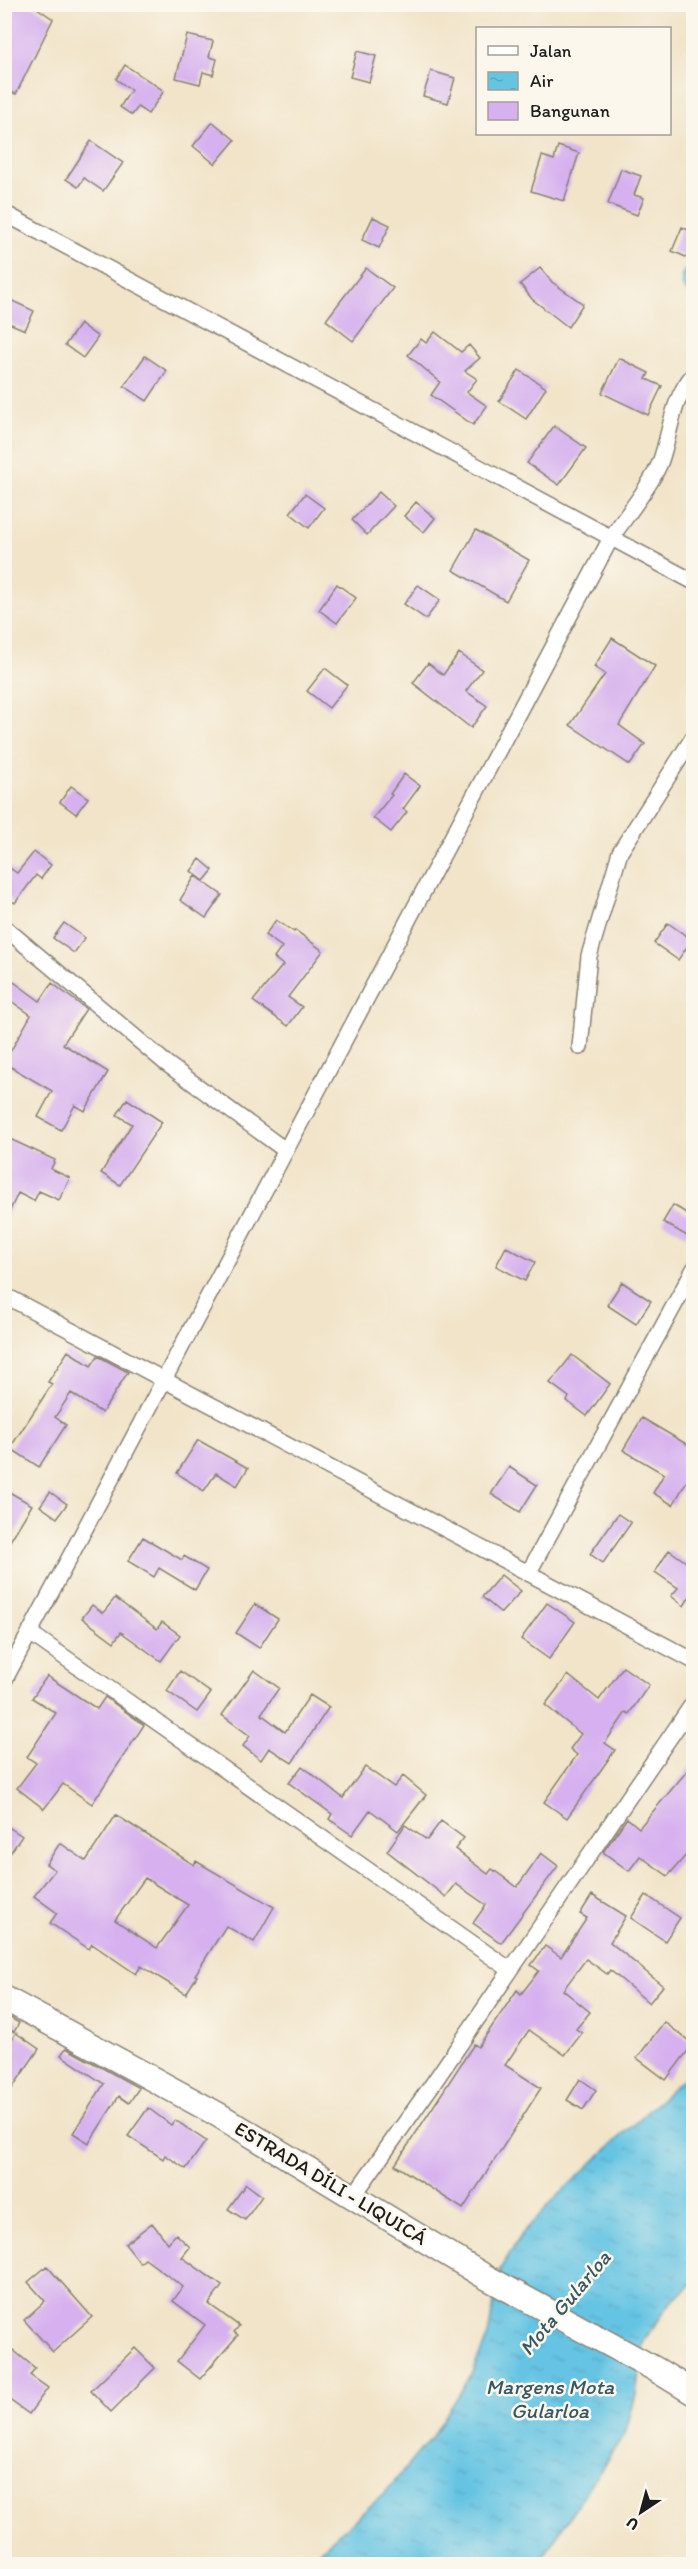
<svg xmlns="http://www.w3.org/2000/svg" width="698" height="2569" viewBox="0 0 698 2569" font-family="Itim,sans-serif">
<defs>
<pattern id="water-ripples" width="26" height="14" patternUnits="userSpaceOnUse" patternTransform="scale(1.5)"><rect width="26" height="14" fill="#65c4e3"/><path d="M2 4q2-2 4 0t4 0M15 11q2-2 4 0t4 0" fill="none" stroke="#57a8c2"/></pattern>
</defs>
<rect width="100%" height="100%" fill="#fbf7ec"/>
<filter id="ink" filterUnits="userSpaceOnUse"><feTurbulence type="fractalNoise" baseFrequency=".0167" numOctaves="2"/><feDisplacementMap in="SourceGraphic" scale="12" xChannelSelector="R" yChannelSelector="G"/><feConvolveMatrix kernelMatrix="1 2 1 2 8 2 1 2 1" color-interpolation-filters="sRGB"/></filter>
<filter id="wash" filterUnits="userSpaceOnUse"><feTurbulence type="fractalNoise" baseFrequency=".008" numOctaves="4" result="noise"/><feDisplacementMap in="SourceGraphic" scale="24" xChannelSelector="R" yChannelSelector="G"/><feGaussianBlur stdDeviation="1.35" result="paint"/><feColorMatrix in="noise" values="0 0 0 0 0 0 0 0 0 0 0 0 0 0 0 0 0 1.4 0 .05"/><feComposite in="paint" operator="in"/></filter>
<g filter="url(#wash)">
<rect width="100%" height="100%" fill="#f1e4c9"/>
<path fill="url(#water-ripples)" stroke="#407080" stroke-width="1.5" d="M693 265H694L693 296 684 289C679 278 682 269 693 265Z
M693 2069V2284L671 2302 643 2343 636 2395 625 2434 538 2564H304L384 2494 434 2434 470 2377 488 2336 500 2269 522 2234 559 2194Z"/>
<g id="blocks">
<path fill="#d6b0ef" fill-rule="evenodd" d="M4 4H31L53 19 16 94 4 89Z
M187 35 213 41 209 57 217 59 213 75 203 72 200 84 176 78Z
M357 51 376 56 369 82 350 77Z
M125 65 164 91 148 114 138 107 132 115 120 107 131 90 116 79Z
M431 71 455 78 448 103 423 96Z
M213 122 235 140 215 164 193 146Z
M91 141 123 163 103 191 84 178 78 187 66 179Z
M558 146 579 153 564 201 531 191 542 156 554 160Z
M621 169 641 176 634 195 644 198 637 215 608 204Z
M373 217 390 225 379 248 362 240Z
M682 227 693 232V245L688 258 672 251Z
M366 268 393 288 353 341 326 320Z
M540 268 552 282 583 304 568 327 532 299 520 284Z
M4 297 34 311 25 330 4 321Z
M80 324 98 337 83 358 65 345Z
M435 332 461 352 469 345 480 358 465 371 477 379 467 392 487 406 473 425 431 395 440 382 408 355 421 339 426 343Z
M145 356 167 371 147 401 124 386Z
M619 358 649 373 646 379 662 386 648 415 602 393Z
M519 370 546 388 526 419 499 401Z
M554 426 586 448 559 485 527 463Z
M379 492 394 506 367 535 352 520Z
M305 494 324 508 309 528 290 513Z
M416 502 435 518 424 532 404 516Z
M476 530 529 560 506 601 453 570Z
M337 584 356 598 337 623 319 610Z
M418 585 440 600 426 619 404 604Z
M612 638 655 666 619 725 645 744 630 765 570 725 605 674 594 667Z
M459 653 482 670 466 691 487 706 471 728 413 683 428 663 443 675Z
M325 668 347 685 329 708 307 691Z
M404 774 420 786 403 809 407 812 391 832 373 818 392 795 390 794Z
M71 786 88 798 76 814 60 802Z
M34 852 51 865 41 879 36 875 15 903 4 895V864L17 873Z
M200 859 213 870 204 881 191 871Z
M195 876 222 895 206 918 180 900Z
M276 920 294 932 295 930 323 951 288 997 302 1007 288 1026 253 1001 283 965 274 958 282 947 265 935Z
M64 923 85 938 74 953 53 938Z
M668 923 692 940 678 960 654 943Z
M14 982 40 1001 52 983 86 1009 63 1044 108 1072 85 1111 75 1105 61 1130 38 1117 52 1091 4 1063 31 1015 4 996Z
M127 1099 162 1122 120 1185 101 1173 132 1124 117 1115Z
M10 1139 55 1160 51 1169 70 1178 59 1200 39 1191 34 1201 18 1193 4 1224V1149Z
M673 1205 693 1217V1226L687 1236 663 1222Z
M506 1247 535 1262 525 1281 496 1266Z
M622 1282 651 1301 636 1324 607 1305Z
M68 1351 91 1366 98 1356 128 1372 102 1413 71 1393 55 1417 66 1425 39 1467 10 1448 52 1384 48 1382Z
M572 1355 610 1384 587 1416 567 1401 569 1397 550 1383Z
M642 1418 693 1448V1470L673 1505 653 1493 664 1474 623 1450Z
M198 1440 248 1468 237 1486 216 1473 204 1491 177 1473Z
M509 1467 537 1485 520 1512 491 1494Z
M4 1489 32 1505 4 1551Z
M50 1492 67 1504 57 1518 40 1506Z
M618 1514 631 1523 603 1563 590 1554Z
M143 1537 182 1560 184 1556 207 1570 195 1590 159 1568 154 1577 128 1561Z
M669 1550 693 1567V1598L690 1596 684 1606 671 1596 678 1588 655 1572Z
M501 1575 521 1591 501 1613 482 1597Z
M115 1598 157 1629 162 1622 180 1635 161 1661 121 1632 114 1642 82 1618 92 1605 103 1613Z
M547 1603 575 1622 549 1659 521 1639Z
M255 1604 278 1619 259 1648 236 1633Z
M623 1667 649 1685 629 1714 626 1712 605 1743 615 1750 567 1818 544 1802 577 1755 570 1749 581 1734 545 1705 568 1675 599 1700Z
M254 1670 279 1688 261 1714 285 1732 310 1695 329 1707 292 1763 269 1748 261 1760 243 1746 250 1736 222 1715Z
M180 1671 211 1693 197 1712 167 1691Z
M47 1676 97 1709 105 1697 144 1725 92 1804 63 1784 44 1809 17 1788 36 1763 27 1757 56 1713 32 1698Z
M693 1764V1847L668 1876 640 1856 629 1871 603 1852 627 1818 639 1828Z
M302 1766 343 1798 365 1767 394 1787 403 1776 426 1795 398 1831 370 1810 352 1835 329 1819 332 1814 289 1783Z
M116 1815 194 1865 196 1861 274 1907 254 1942 226 1926 195 1975 197 1976 186 1994 141 1966 136 1974 92 1944 89 1949 50 1923 57 1913 34 1896 55 1870 46 1864 60 1843 86 1861ZM145 1878 188 1905 157 1948 115 1920Z
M441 1821 464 1838 455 1849 488 1874 492 1869 517 1887 541 1853 558 1866 501 1943 473 1923 486 1905 456 1884 446 1897 387 1851 405 1825 427 1840Z
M4 1824 22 1836 4 1862Z
M592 1895 626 1916 610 1942 663 1986 649 2003 610 1970 607 1974 586 1959 563 1990 590 2012 576 2029 582 2033 565 2055 529 2030 505 2065 541 2088 463 2209 395 2165 474 2044 478 2047 517 1990 521 1994 539 1971 531 1965 545 1946 561 1957 587 1918 580 1914Z
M646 1895 680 1918 665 1941 631 1918Z
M4 2014 19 2023 14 2032 4 2026Z
M664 2022 693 2044 666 2080 637 2058Z
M16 2033 39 2049 4 2100V2050Z
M66 2048 139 2088 129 2103 119 2096 89 2143 73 2133 104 2084 61 2055Z
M580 2079 596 2090 583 2110 567 2100Z
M148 2108 171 2125 175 2120 206 2141 186 2169 165 2155 163 2159 128 2136Z
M246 2184 262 2196 245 2220 228 2209Z
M152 2223 168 2243 176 2234 190 2247 182 2257 222 2286 209 2304 239 2326 234 2332 238 2335 200 2379 177 2361 205 2325 173 2301 183 2287 145 2259 140 2263 125 2244Z
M47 2266 92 2317 53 2352 24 2320 45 2301 28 2282Z
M135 2348 155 2368 111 2412 91 2391Z
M13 2350 35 2368 30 2375 48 2388 29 2414 4 2396V2361Z"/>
</g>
</g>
<g filter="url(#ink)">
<use href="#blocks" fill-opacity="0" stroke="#868072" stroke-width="1.5"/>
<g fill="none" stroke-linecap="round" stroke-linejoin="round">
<g stroke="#868072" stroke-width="18">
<path id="minor" d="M4 213 694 582
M4 927 167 1064 285 1150
M580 1047 589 956 620 852 694 736
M4 1295 694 1661
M529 1572 694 1269
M30 1633 509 1969
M4 1681 611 538C625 517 653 483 661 460 671 431 672 398 694 374
M354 2195 432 2085 694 1702"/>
</g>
<g stroke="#868072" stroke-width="27">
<path id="primary" d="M4 1998 217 2114 484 2276 655 2369 694 2393"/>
</g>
<use href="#minor" stroke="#fff" stroke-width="15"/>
<use href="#primary" stroke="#fff" stroke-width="24"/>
</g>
</g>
<g text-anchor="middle" stroke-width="5" stroke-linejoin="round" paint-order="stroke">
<g font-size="20" fill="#1c1c1c" stroke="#fbf7ec">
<text transform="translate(331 2183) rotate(31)" y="7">ESTRADA DÍLI - LIQUICÁ</text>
</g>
<g font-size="21" font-style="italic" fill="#365762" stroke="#fbf7ec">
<text transform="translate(565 2303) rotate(-50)" y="7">Mota Gularloa</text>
<text x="550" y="2394">Margens Mota<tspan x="550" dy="24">Gularloa</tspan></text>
</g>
</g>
<rect width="698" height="2569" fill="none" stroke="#fbf7ec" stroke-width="24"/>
<rect x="476" y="27" width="195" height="108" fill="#fbf7ec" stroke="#a29f99" stroke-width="1.5"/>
<rect x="488" y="46" width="30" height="9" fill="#ffffff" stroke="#a29f99" stroke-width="1.5"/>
<text x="530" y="57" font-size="18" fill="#1c1c1c">Jalan</text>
<rect x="488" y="72" width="30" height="18" fill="url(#water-ripples)" stroke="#a29f99" stroke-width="1.5"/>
<text x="530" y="87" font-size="18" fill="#1c1c1c">Air</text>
<rect x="488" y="102" width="30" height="18" fill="#d6b0ef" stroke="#a29f99" stroke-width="1.5"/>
<text x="530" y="117" font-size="18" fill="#1c1c1c">Bangunan</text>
<g transform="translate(641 2512) rotate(216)" stroke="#fbf7ec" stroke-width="4.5" paint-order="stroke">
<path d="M0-4.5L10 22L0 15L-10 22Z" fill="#1c1c1c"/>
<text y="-9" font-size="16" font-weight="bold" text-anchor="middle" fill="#1c1c1c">U</text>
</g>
</svg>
